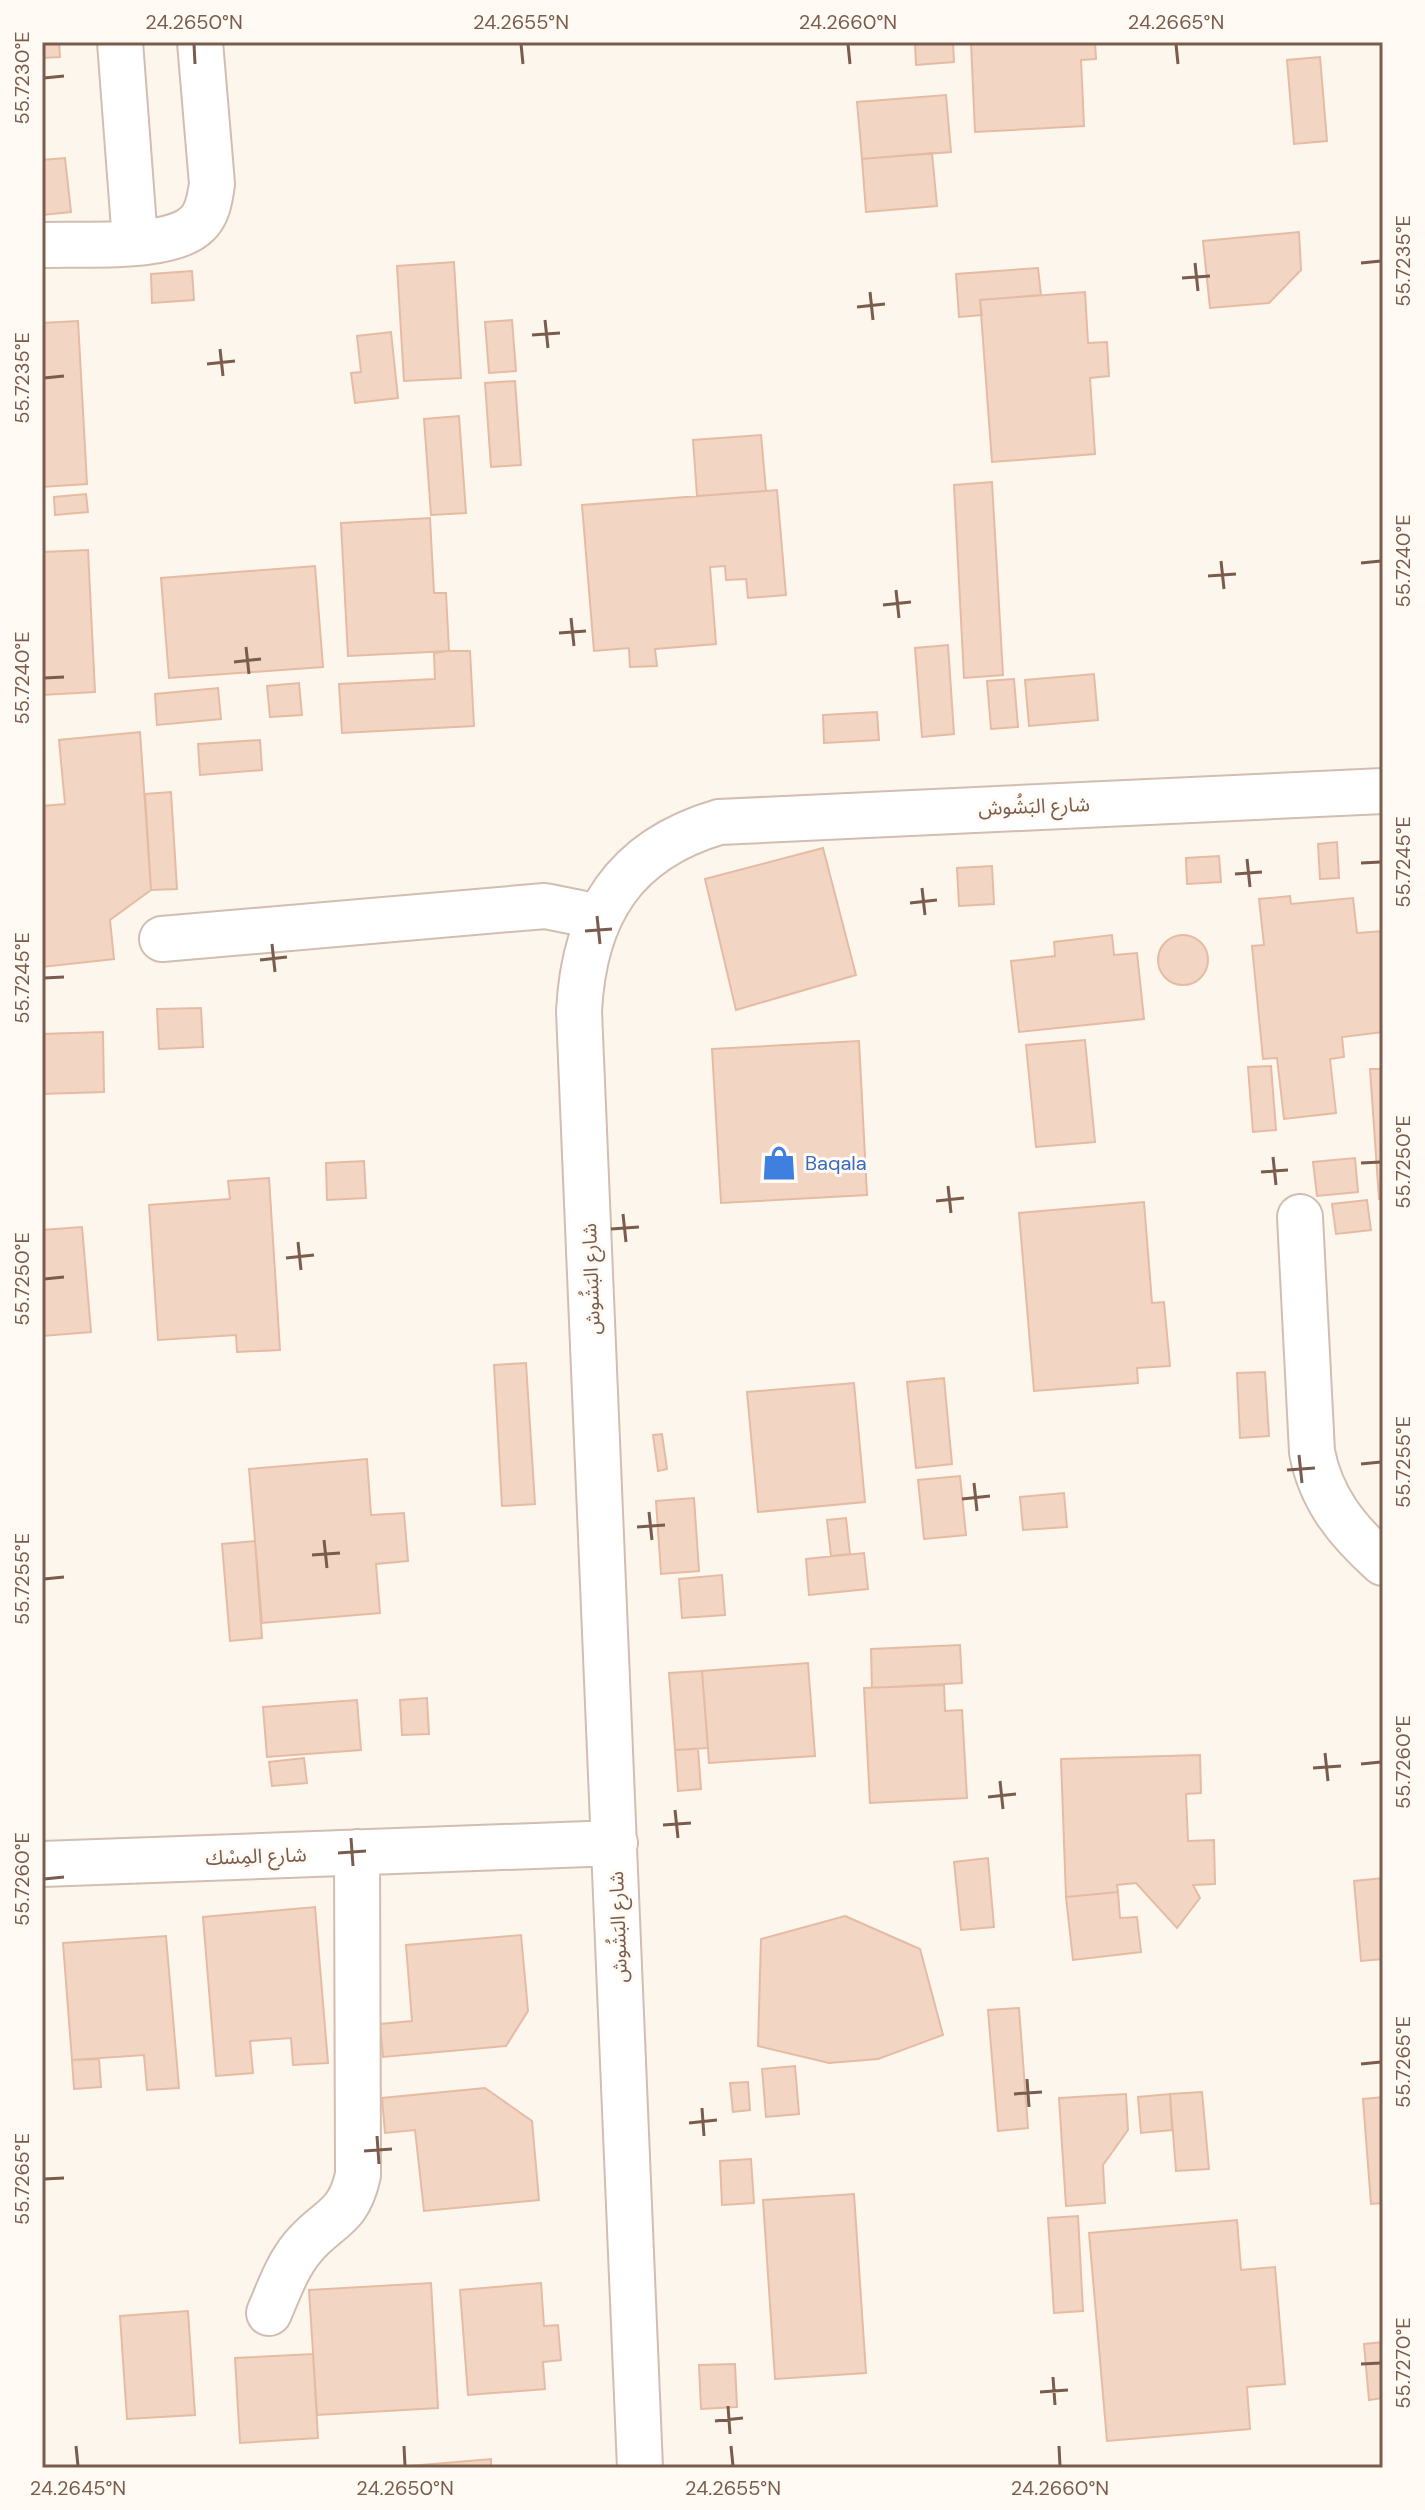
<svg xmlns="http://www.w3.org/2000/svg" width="1425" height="2510" viewBox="0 0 1425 2510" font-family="'DM Sans','Noto Sans Arabic',sans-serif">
<rect width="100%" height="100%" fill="#fdf6ec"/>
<path fill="#f3d5c3" stroke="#e6bba3" stroke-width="2" d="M42 42H59L60 57 42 58Z
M915 42H953L954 62 916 65Z
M971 42H1095L1096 59 1081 60 1084 126 975 132Z
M1320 57 1327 141 1294 144 1287 60Z
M946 95 951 152 862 159 857 102Z
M932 153 937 206 866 212 862 159Z
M65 158 71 212 42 215V160Z
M1299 232 1301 270 1269 303 1210 308 1203 241Z
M454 262 461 378 404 381 397 266Z
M1038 268 1041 295 980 300 982 315 959 317 956 274Z
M192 271 194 300 152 303 151 274Z
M1085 292 1088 343 1107 342 1109 376 1090 378 1095 454 992 462 980 300Z
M512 320 516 371 489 373 485 322Z
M78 321 87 484 42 487V323Z
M391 332 398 398 355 403 351 373 361 372 357 336Z
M515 381 521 465 491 467 485 383Z
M459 416 466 513 431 515 424 419Z
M761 435 766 491 697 496 693 440Z
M992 482 1003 675 964 678 954 485Z
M777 490 786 595 748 598 746 579 726 580 725 566 710 567 716 644 655 649 657 666 630 667 629 648 594 651 582 505Z
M86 494 88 512 55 515 54 497Z
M430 518 434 593H446L449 651 348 656 341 523Z
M88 550 95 692 42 695V552Z
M315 566 323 667 169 678 161 578Z
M948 645 954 734 922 737 915 648Z
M449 651H470L474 726 342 733 339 684 435 679 434 653Z
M1094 674 1098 720 1029 726 1025 680Z
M1014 679 1018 727 991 729 987 681Z
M299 683 302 715 270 717 267 686Z
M218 688 221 719 157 725 155 694Z
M877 712 879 740 824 743 823 715Z
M140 732 151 890 110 920 114 959 42 967V806L65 804 59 740Z
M260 740 262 770 200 775 198 744Z
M171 792 177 889 151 890 145 794Z
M1337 842 1339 878 1320 879 1318 844Z
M823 848 856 975 736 1010 705 879Z
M1219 856 1221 882 1187 884 1186 858Z
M992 866 994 904 959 906 957 868Z
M1290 896 1291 904 1353 898 1357 933 1383 931V1032L1342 1037 1344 1057 1330 1059 1336 1113 1284 1119 1277 1058 1263 1059 1252 946 1264 945 1259 899Z
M1158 960a25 25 0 1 1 50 0a25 25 0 1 1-50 0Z
M1112 935 1114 955 1137 953 1144 1019 1019 1032 1011 961 1055 956 1054 942Z
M201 1008 203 1047 159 1049 157 1009Z
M103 1032 104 1092 42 1094V1034Z
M1085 1040 1095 1142 1036 1147 1026 1045Z
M859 1041 867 1195 721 1203 712 1049Z
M1271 1066 1276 1130 1253 1132 1248 1067Z
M1370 1069H1383V1199H1379Z
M1355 1158 1358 1192 1317 1196 1313 1162Z
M364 1161 366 1198 327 1200 326 1163Z
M269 1178 280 1350 237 1352 236 1335 158 1340 149 1205 230 1199 228 1181Z
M1367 1200 1371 1230 1336 1234 1332 1204Z
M1144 1202 1152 1303 1164 1302 1170 1366 1137 1368 1138 1383 1034 1391 1019 1213Z
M82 1227 91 1332 43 1336 42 1230Z
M526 1363 535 1504 502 1506 494 1365Z
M1265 1372 1269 1436 1240 1438 1237 1373Z
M944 1378 952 1464 916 1468 907 1382Z
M854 1383 865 1502 758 1512 747 1392Z
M662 1434 667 1469 658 1471 653 1435Z
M367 1459 371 1515 404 1513 408 1561 376 1564 380 1613 262 1623 249 1469Z
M960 1476 966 1535 924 1539 918 1480Z
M1064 1493 1067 1527 1023 1530 1020 1497Z
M694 1498 699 1571 661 1574 656 1501Z
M846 1518 850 1554 831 1556 827 1520Z
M255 1541 262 1638 230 1641 222 1544Z
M864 1553 868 1589 809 1595 806 1559Z
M722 1575 725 1615 682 1618 679 1579Z
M960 1645 962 1683 872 1688 871 1649Z
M808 1663 815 1756 709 1763 702 1671Z
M702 1671 708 1748 675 1750 669 1673Z
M944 1685 945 1711 962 1710 967 1798 870 1803 864 1688Z
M427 1698 429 1734 402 1735 400 1700Z
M357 1700 361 1750 267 1757 263 1707Z
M698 1749 701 1789 678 1791 675 1750Z
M1200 1755 1201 1793 1186 1794 1188 1841 1214 1840 1215 1884 1193 1885 1200 1898 1177 1928 1136 1883 1117 1885 1118 1892 1066 1897 1061 1759Z
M304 1758 307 1783 272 1786 269 1762Z
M988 1858 994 1927 961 1930 954 1862Z
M1383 1878V1959L1361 1961 1354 1881Z
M1118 1892 1120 1918 1137 1917 1141 1952 1073 1960 1066 1897Z
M315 1907 328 2063 293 2065 291 2038 250 2041 253 2073 216 2076 203 1917Z
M845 1916 920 1949 943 2035 878 2059 829 2063 758 2046 761 1939Z
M521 1935 528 2011 506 2046 383 2057 380 2024 412 2021 406 1945Z
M166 1936 179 2088 147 2090 144 2055 72 2060 63 1943Z
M1019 2008 1028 2128 998 2131 988 2010Z
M99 2059 101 2087 74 2089 72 2060Z
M795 2066 799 2114 766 2117 762 2069Z
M748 2082 750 2110 733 2112 730 2083Z
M485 2088 532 2121 539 2200 424 2211 415 2130 385 2133 382 2098Z
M1202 2092 1209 2169 1176 2171 1170 2094Z
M1126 2094 1128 2130 1103 2165 1105 2203 1066 2206 1059 2098Z
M1170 2094 1172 2130 1141 2133 1138 2097Z
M1383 2097V2203L1371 2204 1363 2099Z
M751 2159 754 2203 722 2205 720 2161Z
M854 2194 866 2373 775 2379 763 2200Z
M1078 2216 1083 2311 1054 2313 1048 2218Z
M1237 2220 1241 2270 1275 2267 1285 2384 1247 2387 1250 2429 1107 2441 1089 2233Z
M431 2283 438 2408 317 2415 309 2290Z
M541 2283 544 2326 558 2325 561 2360 543 2362 545 2389 468 2395 460 2290Z
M188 2311 195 2415 127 2419 120 2316Z
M1383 2342V2398L1369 2400 1364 2344Z
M313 2354 318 2438 240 2443 235 2358Z
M735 2364 737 2407 701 2409 699 2365Z
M491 2459V2468H398V2467Z"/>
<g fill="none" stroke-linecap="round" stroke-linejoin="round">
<g stroke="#d1beb0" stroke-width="48">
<path id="minor" d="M120 42 135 241
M42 245C80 243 170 251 197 224 208 214 210 198 212 184L200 42
M162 939 545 906 580 913 597 922
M1300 1217 1312 1452C1321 1499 1347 1531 1383 1563
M42 1864 615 1843
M269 2313C279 2290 287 2266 303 2247 328 2217 348 2220 358 2175L357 1852
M640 2468 579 1011C584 914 624 850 719 822L1383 791"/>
</g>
<use href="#minor" stroke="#fff" stroke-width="44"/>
</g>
<path fill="none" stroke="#7a5c4d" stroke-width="3" d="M194 44 195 64M521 44 523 64M848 44 850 64M1176 44 1178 64M44 78 64 76M1195 263 1198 291M1361 263 1381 261M1182 278 1210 276M870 292 873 320M857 307 885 304M545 320 548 348M532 335 560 333M220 349 223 376M207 364 235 361M44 378 64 376M1221 561 1224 589M1361 563 1381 561M1208 576 1236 574M896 590 899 618M883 605 911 602M571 618 574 646M559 633 586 631M246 647 249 674M234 662 261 659M44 678 64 677M1247 859 1250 887M1361 863 1381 862M1235 874 1262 872M922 888 925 915M910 903 937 900M597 916 600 944M585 931 612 929M272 944 275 972M260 960 287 957M44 978 64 977M1273 1157 1276 1185M1361 1163 1381 1162M1261 1172 1288 1170M948 1186 951 1213M936 1201 964 1198M623 1214 626 1242M611 1229 639 1227M298 1242 301 1270M286 1258 314 1255M44 1279 64 1277M1299 1455 1302 1483M1361 1464 1381 1462M1287 1470 1315 1468M974 1483 977 1511M962 1499 990 1496M649 1512 652 1540M637 1527 665 1525M324 1540 327 1568M312 1555 340 1553M44 1579 64 1577M1325 1753 1328 1781M1361 1764 1381 1762M1313 1768 1341 1766M1000 1781 1003 1809M988 1797 1016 1794M675 1810 678 1838M663 1825 691 1823M351 1838 353 1866M338 1853 366 1851M44 1879 64 1877M1361 2064 1381 2062M1027 2079 1029 2107M1014 2094 1042 2092M702 2108 704 2136M689 2123 717 2120M377 2136 379 2164M364 2151 392 2149M44 2179 64 2178M1361 2364 1381 2363M1053 2377 1055 2405M1040 2392 1068 2390M728 2406 730 2434M715 2421 743 2418M76 2446 78 2466M404 2446 405 2466M731 2446 733 2466M1059 2446 1060 2466"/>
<defs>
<g id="shop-bare" transform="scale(2.76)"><path d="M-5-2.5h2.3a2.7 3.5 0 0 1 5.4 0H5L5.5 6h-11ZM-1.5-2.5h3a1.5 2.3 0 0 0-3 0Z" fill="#3f7fe0" stroke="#fffaf3" stroke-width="2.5" paint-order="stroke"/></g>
</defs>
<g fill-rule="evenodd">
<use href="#shop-bare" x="779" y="1163"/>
</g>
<g text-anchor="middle" stroke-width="6" stroke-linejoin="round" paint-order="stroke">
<g font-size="20" fill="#7a5c4d" stroke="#fffaf3">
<text transform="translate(1034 806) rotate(-2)" y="7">شارع البَشُوش</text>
<text transform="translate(591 1279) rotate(-92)" y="7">شارع البَشُوش</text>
<text transform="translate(256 1856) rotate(-2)" y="7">شارع المِسْك</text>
<text transform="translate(618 1927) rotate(-92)" y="7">شارع البَشُوش</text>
</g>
<g font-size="20" fill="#366cbe" stroke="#fffaf3" text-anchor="start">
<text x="805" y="1170">Baqala</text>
</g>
</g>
<rect width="1425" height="2510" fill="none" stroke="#fffaf3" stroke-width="88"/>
<rect x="44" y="44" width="1337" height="2422" fill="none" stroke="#7a5c4d" stroke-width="3"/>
<g font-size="20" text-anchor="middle" fill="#7a5c4d">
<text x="194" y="29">24.2650°N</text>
<text x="521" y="29">24.2655°N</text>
<text x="848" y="29">24.2660°N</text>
<text x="1176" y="29">24.2665°N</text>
<text transform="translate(22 78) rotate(-90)" y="7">55.7230°E</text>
<text transform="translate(1403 261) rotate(-90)" y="7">55.7235°E</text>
<text transform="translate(22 378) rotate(-90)" y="7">55.7235°E</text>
<text transform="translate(1403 561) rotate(-90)" y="7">55.7240°E</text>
<text transform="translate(22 678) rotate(-90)" y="7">55.7240°E</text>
<text transform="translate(1403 862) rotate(-90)" y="7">55.7245°E</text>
<text transform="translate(22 978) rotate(-90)" y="7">55.7245°E</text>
<text transform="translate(1403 1162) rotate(-90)" y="7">55.7250°E</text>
<text transform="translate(22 1279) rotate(-90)" y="7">55.7250°E</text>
<text transform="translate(1403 1462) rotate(-90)" y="7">55.7255°E</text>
<text transform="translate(22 1579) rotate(-90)" y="7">55.7255°E</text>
<text transform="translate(1403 1762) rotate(-90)" y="7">55.7260°E</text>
<text transform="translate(22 1879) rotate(-90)" y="7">55.7260°E</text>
<text transform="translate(1403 2062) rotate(-90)" y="7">55.7265°E</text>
<text transform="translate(22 2179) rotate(-90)" y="7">55.7265°E</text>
<text transform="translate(1403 2363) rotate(-90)" y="7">55.7270°E</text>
<text x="78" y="2495">24.2645°N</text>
<text x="405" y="2495">24.2650°N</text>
<text x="733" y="2495">24.2655°N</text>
<text x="1060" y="2495">24.2660°N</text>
</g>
</svg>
